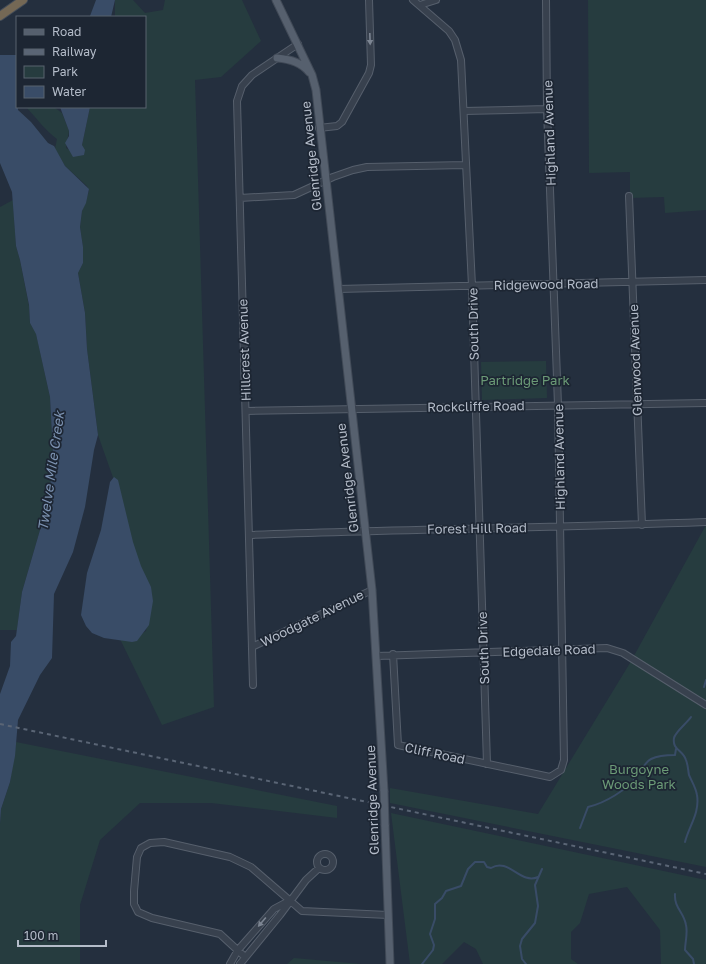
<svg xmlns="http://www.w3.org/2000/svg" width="706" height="964" viewBox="0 0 706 964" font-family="'Golos Text',sans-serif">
<rect width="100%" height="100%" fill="#242f3e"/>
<path fill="#263c3f" d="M115 0H133L145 13 163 10 165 0H242L261 41 221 77 195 80 214 707 162 725 120 639H134L146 631 147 623 122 503 98 435 87 349 85 313 78 273 83 263V247L80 227 82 211 89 191 87 186 65 166 55 149 57 139C46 131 37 119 27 108L28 107H54L62 113 69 131 66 148 79 155 84 154 82 145 90 107H145V17H115Z
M588 0H706V210L665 213 664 197 630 198V172L589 173Z
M13 200 16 246 20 260 29 306 30 323 36 333 50 397 53 455 49 499 22 592 17 630H0V207Z
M546 361 547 398 482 400 481 362Z
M706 525V867L390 803V788L538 814 630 663Z
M16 742 337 806V818L211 803H140L100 840 80 905V964H0V824L1 809 10 782Z
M391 813 706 880V964H661L660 930 627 887 589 894 580 923 571 932V959L578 964H483L476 949 464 942 442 964H410Z
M294 958 361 964H287Z"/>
<path fill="#394c67" d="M96 0H115L111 17H87L90 16Z
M0 55H17L18 110 31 122 48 143 54 146 65 166 89 189 86 203 82 211 80 227 83 247V263L78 273 85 313 87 349 98 435 94 450 85 507 73 552 54 594 52 658 40 675 18 720 15 756 10 782 1 809 0 824V694L10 666 11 642 16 636 22 592 49 499 53 455 50 397 36 334 30 323 29 305 20 260 16 246 12 192 0 163Z
M60 107H90L82 145 85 150 84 155 73 157 65 143 69 136V131Z
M114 477 118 480 133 542 141 566 151 587 153 601 149 625 137 641 132 642 104 638 92 633 86 626 81 615 87 573 101 530 110 482Z"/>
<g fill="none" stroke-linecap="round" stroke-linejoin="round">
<path stroke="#394c67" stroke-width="2" d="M704 687 706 680
M580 828 588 807C605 803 627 790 637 776 641 771 645 762 651 759 659 755 667 755 675 755L676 749
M685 842C689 826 700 813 697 795 696 788 692 782 689 775 688 770 688 765 686 760 683 750 672 750 674 738 675 732 687 723 691 717
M675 894C674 908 684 912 686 925 688 934 685 942 685 950L693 959 694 964
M422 964 433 950 434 945 430 934 435 919V904L442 898 446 891 461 886 468 869 475 862H484L487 867 491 868C509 857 520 885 538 877
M526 964 522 959 520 946 522 939 535 923 538 906 535 885 542 869"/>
<g stroke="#565f6c" stroke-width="8">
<path id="minor" d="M413 0 449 31 455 40 461 60 472 286 487 764
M420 5 436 0
M464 111 547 109
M319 128 337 126 342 122 369 73 371 65 369 0
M629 196 642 525
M240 198 294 195 333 177 353 170 367 167 465 165
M338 289 706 280
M246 411 706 403
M249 535C401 529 554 528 706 522
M252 647 372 590
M393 654 398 745 550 777 561 770 564 760 558 405 547 109 546 0
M377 656 607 648 623 653 706 705
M253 685 237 101 242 86 252 75 298 44
M317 862a8 8 0 1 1 16 0a8 8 0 1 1-16 0Z
M245 957 220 934 152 918 138 912 134 904V891L137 857 141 848 150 843 164 842 230 857 251 867 302 911 388 915
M230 964 238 950 274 909 289 901
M240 964 280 915 306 880 319 868"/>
</g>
<g stroke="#414a57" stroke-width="9">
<path id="major" d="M276 0 312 75 316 90 372 590 384 791
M277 58C290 59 301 62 309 72
M385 825 390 964"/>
</g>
<g stroke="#434c59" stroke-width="10">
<path id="highway" d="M0 16 23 0"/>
</g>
<use href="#minor" stroke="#38414e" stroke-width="6"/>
<use href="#major" stroke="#56606e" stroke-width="7"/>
<use href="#highway" stroke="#746855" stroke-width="8"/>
<path stroke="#5a6575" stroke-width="2" stroke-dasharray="4 4" stroke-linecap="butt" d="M0 724 706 874"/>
<g stroke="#414a57" stroke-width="9" stroke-linecap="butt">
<path id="major-bridge" d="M384 791 385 825"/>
</g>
<use href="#major-bridge" stroke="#56606e" stroke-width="7"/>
</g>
<defs><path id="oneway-solid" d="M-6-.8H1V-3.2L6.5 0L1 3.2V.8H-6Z"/></defs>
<g fill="#7c8592">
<use href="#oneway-solid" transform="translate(370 39) rotate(88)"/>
<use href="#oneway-solid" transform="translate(262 922) rotate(130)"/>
</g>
<g text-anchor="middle" stroke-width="3.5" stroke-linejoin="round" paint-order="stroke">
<g font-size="13" fill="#b4bcc9" stroke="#1d2633">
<text transform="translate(549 133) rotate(-92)" y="5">Highland Avenue</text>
<text transform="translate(311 156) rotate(-96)" y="5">Glenridge Avenue</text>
<text transform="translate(546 284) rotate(-1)" y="5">Ridgewood Road</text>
<text transform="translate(473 324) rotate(-91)" y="5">South Drive</text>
<text transform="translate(244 350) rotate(-92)" y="5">Hillcrest Avenue</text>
<text transform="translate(635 360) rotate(-92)" y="5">Glenwood Avenue</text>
<text transform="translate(476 406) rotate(-1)" y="5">Rockcliffe Road</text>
<text transform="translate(559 457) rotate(-91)" y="5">Highland Avenue</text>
<text transform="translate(347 478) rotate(-97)" y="5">Glenridge Avenue</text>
<text transform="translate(477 528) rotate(-1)" y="5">Forest Hill Road</text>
<text transform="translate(312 618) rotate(-26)" y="5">Woodgate Avenue</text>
<text transform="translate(483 648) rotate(-92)" y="5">South Drive</text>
<text transform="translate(549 650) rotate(-2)" y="5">Edgedale Road</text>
<text transform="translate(435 753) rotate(12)" y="5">Cliff Road</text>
<text transform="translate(372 800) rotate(-92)" y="5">Glenridge Avenue</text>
</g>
<g font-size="13" fill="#6b9a76" stroke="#1d2633">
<text x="525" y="385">Partridge Park</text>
<text x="639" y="774">Burgoyne<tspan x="639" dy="15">Woods Park</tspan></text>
</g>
<g font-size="14" font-style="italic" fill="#7c92b1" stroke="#1d2633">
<text transform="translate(51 471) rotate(-82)" y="5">Twelve Mile Creek</text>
</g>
</g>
<rect x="16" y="16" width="130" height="92" fill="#1d2633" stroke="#59626f"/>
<rect x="24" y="29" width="20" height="6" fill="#56606e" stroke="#59626f"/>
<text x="52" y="36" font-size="12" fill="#b4bcc9">Road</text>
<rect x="24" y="49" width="20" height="6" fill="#5a6575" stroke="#59626f"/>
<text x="52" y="56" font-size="12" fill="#b4bcc9">Railway</text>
<rect x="24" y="66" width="20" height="12" fill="#263c3f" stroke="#59626f"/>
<text x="52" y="76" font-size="12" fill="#b4bcc9">Park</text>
<rect x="24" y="86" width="20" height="12" fill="#394c67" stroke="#59626f"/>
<text x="52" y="96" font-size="12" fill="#b4bcc9">Water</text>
<path d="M18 940v6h88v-6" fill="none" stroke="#b4bcc9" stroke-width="2"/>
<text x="24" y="940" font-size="12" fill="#b4bcc9" stroke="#1d2633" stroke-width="3" paint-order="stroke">100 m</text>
</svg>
